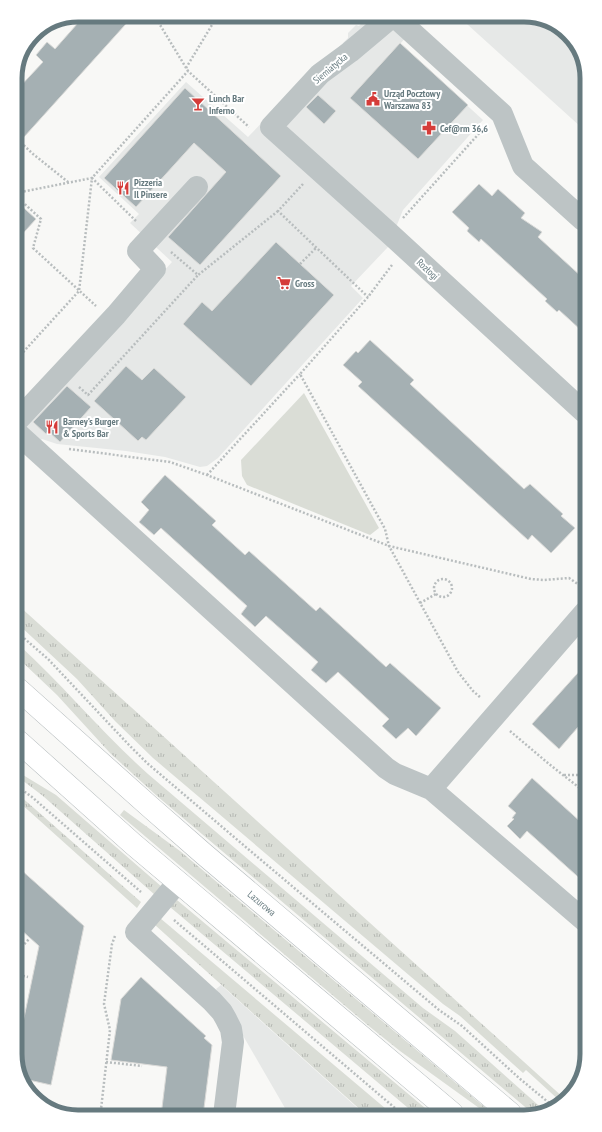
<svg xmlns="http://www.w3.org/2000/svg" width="602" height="1132" viewBox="0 0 602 1132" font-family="'PT Sans Narrow',sans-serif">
<defs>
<pattern id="grass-tufts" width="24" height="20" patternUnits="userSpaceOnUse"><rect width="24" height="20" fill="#daddd6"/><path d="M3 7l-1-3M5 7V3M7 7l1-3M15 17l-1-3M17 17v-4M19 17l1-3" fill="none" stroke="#b5b8b3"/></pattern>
</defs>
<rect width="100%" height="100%" fill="#f8f8f6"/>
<path fill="#e6e8e7" d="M369 15H426L400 44 483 120 403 210 388 247 351 286 363 298 218 458 207 466 200 467 165 457 126 451 57 444 42 439 40 441 23 425 172 262 130 223 139 214 99 177 186 82 248 137 322 60 330 56 348 38V33L356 25 359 26Z
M457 15H529L559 26 582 54V128Z
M221 985 364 1114 289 1115 216 989Z"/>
<path fill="url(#grass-tufts)" d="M18 605 565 1099 561 1102 526 1070 523 1073 460 1016 443 1004 153 758 115 721 77 679 18 624Z
M18 644C63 685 102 733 148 774L423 1008 455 1031 546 1112H531L157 796 110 753 57 695 18 658Z
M18 772 56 795 162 887 155 895 43 796 18 777Z
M19 795 141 902 137 908 19 802Z
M124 810 180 851 488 1110 486 1113 400 1051 370 1027 120 815Z
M177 900 431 1113H414L170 907Z
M160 918 392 1114H365L155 925Z"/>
<path fill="#daddd6" d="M304 393 379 528 370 535 247 485 242 476 241 460Z"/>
<path fill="#a5b0b3" stroke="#dadad8" d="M85 15H134L15 147V92L43 62 36 55 47 42 55 49Z
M400 43 468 105 418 159 350 98Z
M185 88 281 176 200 265 168 237 226 172 194 143 136 207 104 178Z
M318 95 336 111 324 124 306 107Z
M479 184 492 196 498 189 525 213 521 218 542 232 538 237 583 278V332L559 310 557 312 545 301 547 299 481 239 479 242 467 231 469 228 452 212Z
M16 201 36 219 16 241Z
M276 242 334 295 251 386 183 324 202 302 212 311Z
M370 340 414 380 410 384 524 489 530 484 563 514 561 516 575 528 551 553 532 535 528 540 358 386 362 382 343 365 356 351 358 353Z
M126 366 142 380 154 368 186 397 146 440 142 437 138 441 94 401Z
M67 386 91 407 60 442 48 431 46 434 33 422Z
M165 475 216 521 212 525 245 555 249 551 316 611 320 607 386 667 390 663 441 708 416 736 408 728 396 739 382 726 389 719 338 672 326 683 311 670 318 662 266 616 255 627 241 614 247 606 161 528 154 535 139 522 149 510 141 502Z
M585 665V719L559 749 532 724Z
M532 778 583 824 579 829 586 835V884L527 831 520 839 507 826 514 819 512 818 516 813 508 806Z
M19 868 84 926 51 1085 20 1078V1037L39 946 19 928Z
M141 977 206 1036 204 1038 212 1045 203 1116H161L167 1067 111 1060 121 999Z"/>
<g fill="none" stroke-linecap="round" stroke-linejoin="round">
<g stroke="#b1b8ba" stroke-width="23">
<path id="major" d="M18 689 149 806 205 855 510 1113
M18 741 133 844 452 1113"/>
</g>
<path stroke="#b8bdbe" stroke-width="2.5" stroke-dasharray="2 2" stroke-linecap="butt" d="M154 15 188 71
M186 68 218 15
M15 137 33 154 68 182
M303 184 278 211 368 297
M16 193 92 178 79 291 16 360
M16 196 41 219 33 248 96 306
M403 218 484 128
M136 221 92 178 188 71 249 127
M171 252 198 275 278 211
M300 264 316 248
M392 265 368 297 300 374 385 529 389 546 458 672 473 691 481 698
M79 387 88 395 198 275
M69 449 170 462 207 475 389 546 531 579 544 580 569 578 585 589
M207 475 300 374
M434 588a9 9 0 1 1 18 0a9 9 0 1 1-18 0Z
M420 603 436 594
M18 633 48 659 129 745 147 763 254 854 439 1010 462 1026 519 1078 554 1107
M510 731 549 764 586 793
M564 775H586
M18 787 32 797 141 892
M174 920 402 1114
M115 936 112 944 104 1004 110 1030 101 1109 122 1111 127 1116
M19 950 29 939
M19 975 28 977
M106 1062 142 1066"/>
<path stroke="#bdc4c5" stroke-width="22" d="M394 15 350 52 320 74 271 127 389 233 584 412
M394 16 502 114 523 166 583 220
M17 421 116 315 155 269 138 251 197 187
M17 433 386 768 395 774 431 789 586 922
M431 789 585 612
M178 882 136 932 212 1001 222 1012 226 1019 231 1029 233 1042 224 1115"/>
<use href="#major" stroke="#fff" stroke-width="22"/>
</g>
<defs>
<g id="civic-bare" transform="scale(1.08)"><path d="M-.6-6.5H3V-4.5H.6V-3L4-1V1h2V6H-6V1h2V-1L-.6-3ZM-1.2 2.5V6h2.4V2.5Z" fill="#d53c39" stroke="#fff" stroke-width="2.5" paint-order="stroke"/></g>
<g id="bar-bare" transform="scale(1.08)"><path d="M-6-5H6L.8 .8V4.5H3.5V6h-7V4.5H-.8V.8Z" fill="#d53c39" stroke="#fff" stroke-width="2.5" paint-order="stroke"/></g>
<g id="pharmacy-bare" transform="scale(1.08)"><path d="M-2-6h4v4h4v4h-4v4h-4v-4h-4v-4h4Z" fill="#d53c39" stroke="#fff" stroke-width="2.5" paint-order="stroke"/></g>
<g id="restaurant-bare" transform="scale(1.08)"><path d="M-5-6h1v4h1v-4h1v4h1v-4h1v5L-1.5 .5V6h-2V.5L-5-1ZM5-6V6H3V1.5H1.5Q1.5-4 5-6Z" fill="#d53c39" stroke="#fff" stroke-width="2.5" paint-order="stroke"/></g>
<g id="supermarket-bare" transform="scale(1.08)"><path d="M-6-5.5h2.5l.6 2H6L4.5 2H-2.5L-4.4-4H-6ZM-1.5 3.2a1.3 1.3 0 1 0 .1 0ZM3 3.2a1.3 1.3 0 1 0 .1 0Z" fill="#d53c39" stroke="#fff" stroke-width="2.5" paint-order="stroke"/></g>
</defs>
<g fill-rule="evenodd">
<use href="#civic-bare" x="373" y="99"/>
<use href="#bar-bare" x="198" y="104"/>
<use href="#pharmacy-bare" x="429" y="128"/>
<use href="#restaurant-bare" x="123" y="188"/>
<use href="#supermarket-bare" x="284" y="283"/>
<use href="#restaurant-bare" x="52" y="427"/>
</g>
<g text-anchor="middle" stroke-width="4" stroke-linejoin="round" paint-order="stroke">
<g font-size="10" fill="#667a7f" stroke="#fff">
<text transform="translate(330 68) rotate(-40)" y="4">Siemiatycka</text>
<text transform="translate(428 269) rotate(43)" y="4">Rozłogi</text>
<text transform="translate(262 903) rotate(40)" y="4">Lazurowa</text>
</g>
<g font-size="10" font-weight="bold" fill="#667a7f" stroke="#fff" text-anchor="start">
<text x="384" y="97">Urząd Pocztowy<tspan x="384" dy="12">Warszawa 83</tspan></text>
<text x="209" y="102">Lunch Bar<tspan x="209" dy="12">Inferno</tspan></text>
<text x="440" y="132">Cef@rm 36,6</text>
<text x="134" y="186">Pizzeria<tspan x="134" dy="12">Il Pinsere</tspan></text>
<text x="295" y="287">Gross</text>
<text x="63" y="425">Barney's Burger<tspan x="63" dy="12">&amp; Sports Bar</tspan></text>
</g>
</g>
<path d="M0 0H602V1132H0ZM78 22H524A56 56 0 0 1 580 78V1054A56 56 0 0 1 524 1110H78A56 56 0 0 1 22 1054V78A56 56 0 0 1 78 22Z" fill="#fff" fill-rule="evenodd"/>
<path fill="none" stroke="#667a7f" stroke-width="5" d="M78 22H524A56 56 0 0 1 580 78V1054A56 56 0 0 1 524 1110H78A56 56 0 0 1 22 1054V78A56 56 0 0 1 78 22Z"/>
</svg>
